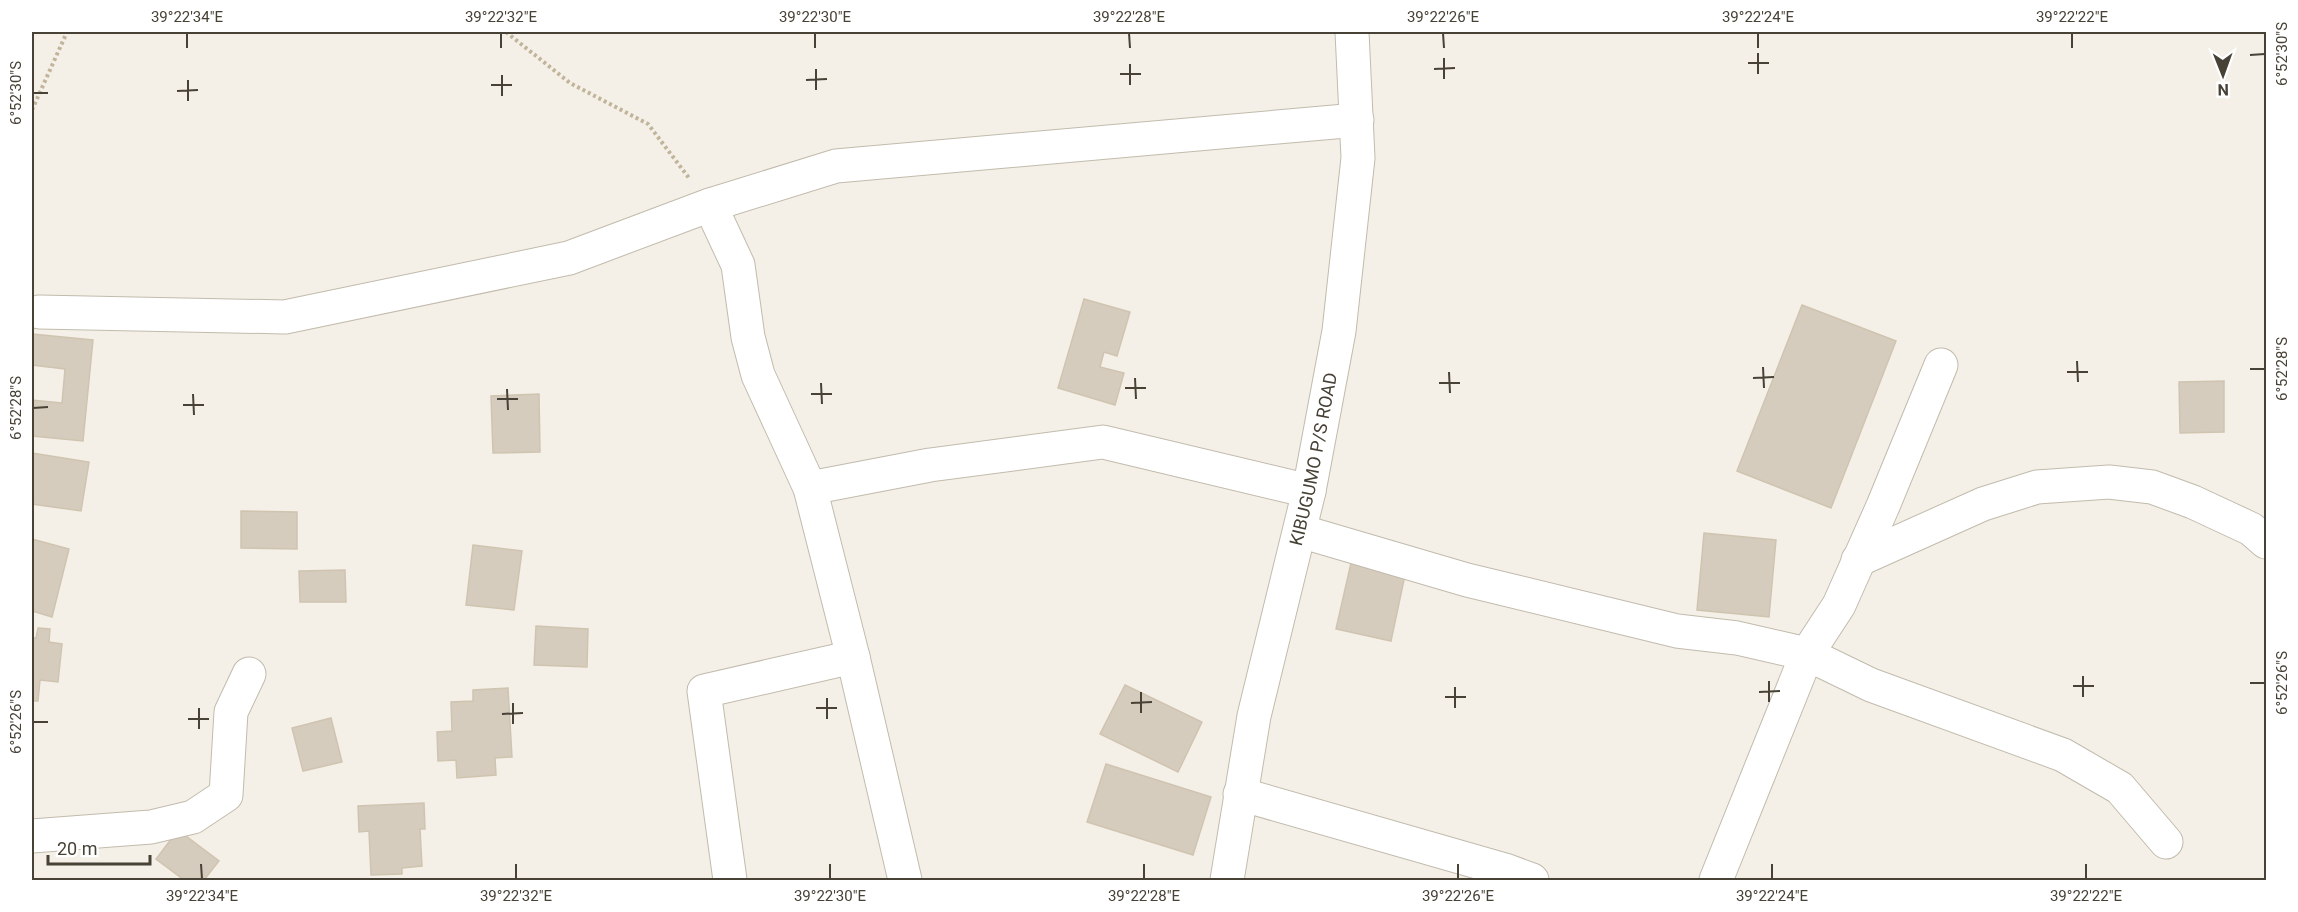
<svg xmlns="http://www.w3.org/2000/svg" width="2298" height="912" viewBox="0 0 2298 912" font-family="Roboto,sans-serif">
<rect width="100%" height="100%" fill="#f4f0e7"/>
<path fill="#d5ccbd" stroke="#d0c4b0" stroke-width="1.5" d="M1084 299 1130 312 1117 356 1104 352 1100 367 1124 373 1115 405 1058 388Z
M1802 305 1896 341 1831 508 1737 471Z
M32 334 93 340 83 441 32 436V400L62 403 65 369 32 365Z
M2224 381V432L2180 433 2179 382Z
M539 394 540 452 493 453 491 396Z
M32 453 89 462 81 511 32 504Z
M241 511 297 512V549L241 548Z
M1704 533 1776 540 1769 617 1697 610Z
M32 539 69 549 52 617 32 611Z
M473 545 522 551 514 610 466 605Z
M1351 563 1405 575 1391 641 1336 629Z
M345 570 346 602H300L299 571Z
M536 626 588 629 587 667 534 665Z
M38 628 50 629 49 642 62 644 58 682 40 680 38 701H32V638H36Z
M1125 685 1202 722 1178 772 1100 734Z
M508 688 512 757 495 758 496 775 457 778 456 760 438 761 437 732 452 731 451 702 473 701V690Z
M331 718 342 762 303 771 292 728Z
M1106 764 1211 797 1193 855 1087 822Z
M424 803 425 829H420L422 866 402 868V874L371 875 369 831 359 832 358 806Z
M178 830 219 861 204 880H184L156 859Z"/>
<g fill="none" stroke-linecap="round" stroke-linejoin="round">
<g stroke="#c2bbad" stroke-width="35">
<g id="street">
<path d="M710 205 738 265 748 337 758 375 810 488 853 657 905 880"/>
<path d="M39 312 285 317 569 258 710 205 836 166 1357 120"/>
<path d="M810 488 930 465 1103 442 1309 491"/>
<path d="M1300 531 1467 580 1677 631 1737 638 1807 654 1871 685 2063 755 2120 788 2166 842"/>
<path d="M1858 560 1983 504 2037 487 2109 482 2152 487 2193 502 2251 529 2266 542"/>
<path d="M1240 794 1505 870 1532 880"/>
<path d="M32 836 151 827 193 817 226 795 231 712 249 674"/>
<path d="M730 880 704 691 853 657"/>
<path id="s1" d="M1227 880 1254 716 1309 491 1339 331 1358 158 1352 32"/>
<path d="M1716 880 1807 654 1839 605 1883 506 1941 365"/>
</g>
</g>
<path stroke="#c1b49b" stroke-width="4" stroke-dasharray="3 3" stroke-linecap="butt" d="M506 32 570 83 648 124 689 178
M32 110 67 32"/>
<use href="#street" stroke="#fff" stroke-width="33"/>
</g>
<path fill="none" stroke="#474136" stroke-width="2" d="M187 33V48M501 33V48M815 33V48M1129 33 1130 48M1443 33 1444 48M1758 33V48M2072 33V48M1758 53V74M2250 55 2265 54M1444 58V79M1748 63H1769M1130 64V85M816 69V90M1434 69 1455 68M1120 74H1141M502 75V96M188 80V101M806 80 827 79M491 85H512M177 91 198 90M33 93H48M2077 361 2078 382M1763 367 1764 388M2250 369H2265M1449 372 1450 393M2067 372H2088M1135 378 1136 399M1753 378 1774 377M821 383 822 404M1439 383H1460M1125 388H1146M507 389 508 410M193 394 194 415M811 394H832M497 399H518M183 405H204M33 408 48 407M2083 676V697M1769 681V702M2250 683H2265M2073 686H2094M1455 687V708M1141 692V713M1759 692 1780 691M1445 697H1466M827 698V719M513 703V724M1131 703 1152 702M199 708V729M816 708H837M502 714 523 713M188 719H209M33 722H48M201 864 202 879M516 864V879M830 864V879M1144 864V879M1458 864V879M1772 864V879M2086 864V879"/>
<g text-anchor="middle" stroke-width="5" stroke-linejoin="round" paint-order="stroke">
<g font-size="18" fill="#474136" stroke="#fff">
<text dy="6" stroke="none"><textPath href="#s1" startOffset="430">KIBUGUMO P/S ROAD</textPath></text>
</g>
</g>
<rect width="2298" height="912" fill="none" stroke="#ffffff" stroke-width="66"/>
<g transform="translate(2223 75) rotate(179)" stroke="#ffffff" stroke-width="4.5" paint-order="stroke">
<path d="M0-4.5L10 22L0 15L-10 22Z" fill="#474136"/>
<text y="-9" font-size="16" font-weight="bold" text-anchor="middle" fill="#474136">N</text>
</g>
<path d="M48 855v9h102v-9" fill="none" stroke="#474136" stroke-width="3"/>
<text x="57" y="855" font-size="18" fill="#474136" stroke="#ffffff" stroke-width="4.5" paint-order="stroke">20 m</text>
<rect x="33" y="33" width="2232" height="846" fill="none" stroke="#474136" stroke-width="2"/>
<g font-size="15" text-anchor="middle" fill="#474136">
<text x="187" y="22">39°22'34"E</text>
<text x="501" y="22">39°22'32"E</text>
<text x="815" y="22">39°22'30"E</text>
<text x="1129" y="22">39°22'28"E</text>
<text x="1443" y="22">39°22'26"E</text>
<text x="1758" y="22">39°22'24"E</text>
<text x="2072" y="22">39°22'22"E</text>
<text transform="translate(2282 54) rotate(-90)" y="5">6°52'30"S</text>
<text transform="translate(16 93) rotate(-90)" y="5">6°52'30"S</text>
<text transform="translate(2282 369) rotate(-90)" y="5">6°52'28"S</text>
<text transform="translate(16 408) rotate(-90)" y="5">6°52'28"S</text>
<text transform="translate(2282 683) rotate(-90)" y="5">6°52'26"S</text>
<text transform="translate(16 722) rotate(-90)" y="5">6°52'26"S</text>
<text x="202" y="901">39°22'34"E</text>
<text x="516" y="901">39°22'32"E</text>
<text x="830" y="901">39°22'30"E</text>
<text x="1144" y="901">39°22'28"E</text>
<text x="1458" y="901">39°22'26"E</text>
<text x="1772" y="901">39°22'24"E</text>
<text x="2086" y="901">39°22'22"E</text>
</g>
</svg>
